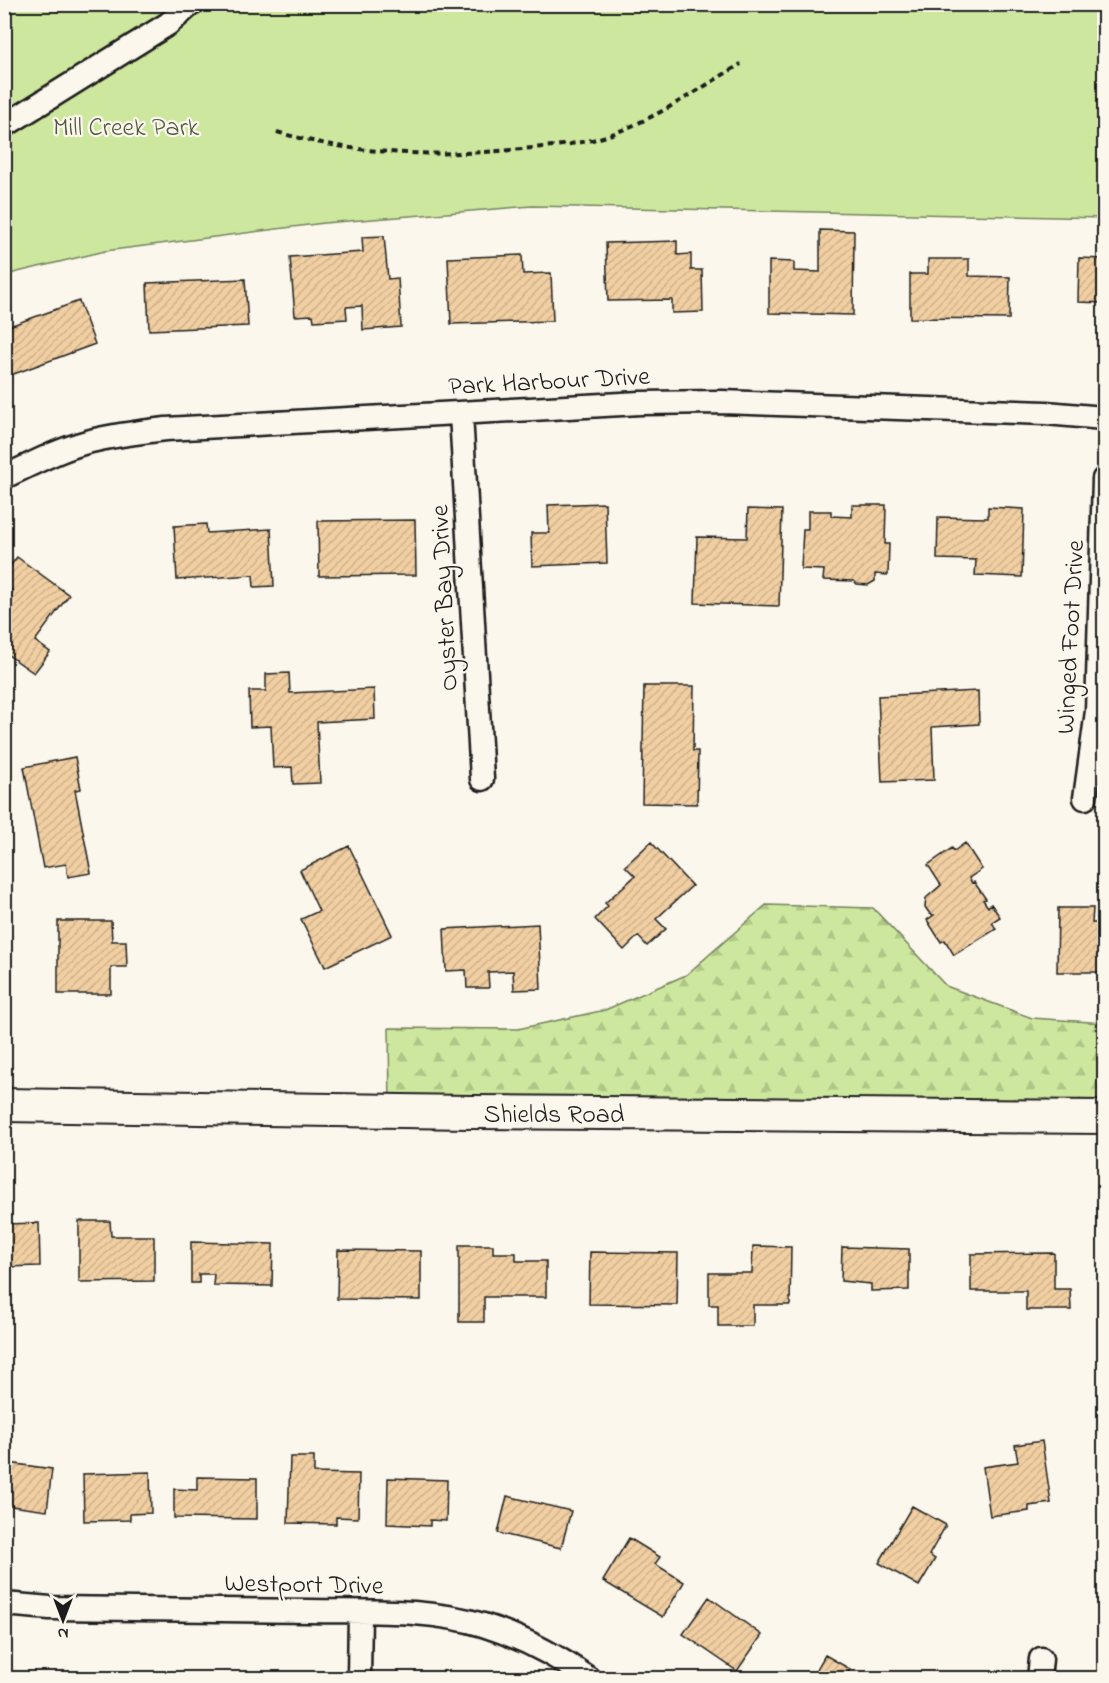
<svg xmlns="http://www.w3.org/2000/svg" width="1109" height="1683" viewBox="0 0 1109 1683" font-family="'Indie Flower',sans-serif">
<defs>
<pattern id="forest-firs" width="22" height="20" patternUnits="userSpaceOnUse" patternTransform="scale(1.5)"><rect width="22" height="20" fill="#cde89e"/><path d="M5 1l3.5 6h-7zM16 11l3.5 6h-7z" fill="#afc688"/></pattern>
<pattern id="building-hatch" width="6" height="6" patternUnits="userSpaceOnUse" patternTransform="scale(1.5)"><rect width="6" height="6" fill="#f1cfa2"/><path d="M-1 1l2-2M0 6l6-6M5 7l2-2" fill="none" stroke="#ceb18b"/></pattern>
</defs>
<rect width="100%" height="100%" fill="#fbf7ec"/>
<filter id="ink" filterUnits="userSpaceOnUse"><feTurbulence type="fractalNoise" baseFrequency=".0167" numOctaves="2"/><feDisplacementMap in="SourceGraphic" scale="12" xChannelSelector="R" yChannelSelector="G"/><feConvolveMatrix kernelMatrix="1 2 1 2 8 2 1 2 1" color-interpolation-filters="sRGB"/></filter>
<g filter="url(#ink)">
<path fill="url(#forest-firs)" stroke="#74825d" stroke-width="1.5" d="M766 905 873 908 946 986 1032 1018 1104 1023V1117L390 1111 389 1028 518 1029 605 1010 686 975Z"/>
<path fill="#cde89e" stroke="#74825d" stroke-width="1.5" d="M4 5H1104V218L532 206 324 223 105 251 5 275Z"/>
<path fill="url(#building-hatch)" stroke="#1c1c1c" stroke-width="1.5" d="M820 230 854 231 853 315 769 313V261L794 262V271L820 272Z
M384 236 388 279 398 278 401 327 363 330 362 306 346 307 347 319 314 321 313 315 295 316 290 257 363 252 362 237Z
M677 241V255L691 254V270H702L703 312 672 313V300L608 301 606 243Z
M522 255 523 274 551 273 553 321 451 324 448 258Z
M1079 258 1104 259V303L1078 302Z
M928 259H969V276L1010 277 1009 319 910 318V274H928Z
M245 279 248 326 149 330 147 283Z
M79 301 95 344 11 375 4 358V328Z
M605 503 607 563 532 566 531 533H549L548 505Z
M852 505H886L885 544H889L888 575 875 574V581L868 585 857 584 854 581 823 580 824 570 801 569 803 529H808V511H831V516L852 517Z
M988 507 1024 509 1022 577 975 575 976 560 937 559 938 517 988 518Z
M748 509 782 510 779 606 695 603 697 537 747 538Z
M415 520 416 575 319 576 318 521Z
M206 524 207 533 271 529 274 586 254 587 253 575 177 580 174 526Z
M17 557 69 595 35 641 50 652 34 673 4 652V604L13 591 4 585V574Z
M289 673 290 693 374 689 375 719 317 722 320 783 293 784 292 767 273 768 271 726 250 727 249 691H266V674Z
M644 686H694L693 751H698L697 804 642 803Z
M978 691 979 724 932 727 934 780 882 782 878 696Z
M75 757 81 789 75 790 91 873 68 877 66 864 43 868 24 767Z
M651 842 692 886 656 919 666 929 647 946 638 936 624 950 595 919 608 906 605 903 635 876 625 866Z
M965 843 982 869 969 878 972 883 974 882 986 899 983 900 988 907 991 904 1000 917 992 922 996 929 954 955 945 940 941 942 927 920 934 915 930 914 925 907 926 898 941 885 928 865 952 848 954 851Z
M349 846 392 935 325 967 301 919 319 911 300 870Z
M1058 908H1093L1092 923H1104V985H1102V972H1057Z
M58 921H111L112 941H126L127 967H111V994H58Z
M538 924 541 989 514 990 513 971 488 972 489 988H467L466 970 446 971 444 929Z
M79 1221H110L111 1236H154V1281L79 1282Z
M39 1223 40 1266 4 1267V1224Z
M191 1242 273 1244 272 1286 213 1285 214 1274H199V1283H191Z
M459 1245H493V1253H516V1261H546V1297H484V1322H459Z
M753 1246 791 1247 790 1305H753V1326H718V1305H709V1273H752Z
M842 1247 909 1249V1290L871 1291V1284L841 1281Z
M338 1250 421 1251V1300L337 1299Z
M590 1252 678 1253 677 1305 589 1304Z
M1054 1253V1289H1070L1071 1310H1026V1291H971V1254Z
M1103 1265H1104V1296H1103Z
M1042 1441 1051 1503 1029 1506V1511L990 1516 983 1467 1018 1462 1015 1445Z
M4 1444 12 1445 9 1463 52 1469 47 1511 4 1505Z
M290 1457H314V1473L359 1474 358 1518 336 1517V1524L288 1523Z
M150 1472 151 1513 130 1514V1520L84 1521 83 1474Z
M197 1477 257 1478V1519L174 1518V1489L197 1490Z
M388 1478 447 1480 446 1521 430 1520V1526L387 1524Z
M507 1496 571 1511 561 1548 498 1533Z
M912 1506 946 1525 929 1555 935 1559 919 1586 879 1563Z
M629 1538 660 1557 655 1564 684 1582 663 1617 603 1581Z
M709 1597 762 1635 737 1671 683 1634Z
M825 1655 850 1669 845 1678H812Z"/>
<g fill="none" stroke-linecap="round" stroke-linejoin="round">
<g stroke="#1c1c1c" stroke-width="27">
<path id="minor" d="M4 126 168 24 191 4
M461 414 482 779
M4 477C32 464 58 450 87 442 113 435 139 432 166 429L640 403 722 402 1046 413 1104 418
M1085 798 1097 711 1104 479
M4 1604 50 1608C137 1609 224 1610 310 1611 367 1612 428 1608 483 1625 521 1637 556 1655 588 1678
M359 1678 360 1612
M1039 1678 1041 1659"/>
</g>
<g stroke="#1c1c1c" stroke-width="36">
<path id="secondary" d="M4 1105 470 1112 1104 1117"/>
</g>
<path stroke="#1c1c1c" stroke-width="4" stroke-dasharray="6 4.5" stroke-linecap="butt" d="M277 132C358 156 438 157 522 149 549 146 577 145 603 137 653 121 697 90 741 64"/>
<use href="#minor" stroke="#fbf7ec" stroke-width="22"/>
<use href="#secondary" stroke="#fbf7ec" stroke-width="32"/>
</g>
</g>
<g text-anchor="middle" stroke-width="4.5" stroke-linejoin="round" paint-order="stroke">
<g font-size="26" fill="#515943" stroke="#fbf7ec">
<text x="126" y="135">Mill Creek Park</text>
</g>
<g font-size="26" fill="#1c1c1c" stroke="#fbf7ec">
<text transform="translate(549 380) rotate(-3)" y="9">Park Harbour Drive</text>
<text transform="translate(443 598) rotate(-93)" y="9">Oyster Bay Drive</text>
<text transform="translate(1069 637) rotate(-87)" y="9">Winged Foot Drive</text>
<text x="554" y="1122">Shields Road</text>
<text transform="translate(304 1583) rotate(1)" y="9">Westport Drive</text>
</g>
</g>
<rect width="1109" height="1683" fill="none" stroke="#fbf7ec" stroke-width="24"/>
<rect x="12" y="12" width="1085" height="1659" fill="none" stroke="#1c1c1c" stroke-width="2" filter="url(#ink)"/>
<g transform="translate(63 1620) rotate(180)" stroke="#fbf7ec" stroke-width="4.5" paint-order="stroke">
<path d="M0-4.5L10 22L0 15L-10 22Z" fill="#1c1c1c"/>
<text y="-9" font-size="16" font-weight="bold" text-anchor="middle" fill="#1c1c1c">N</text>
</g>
</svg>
